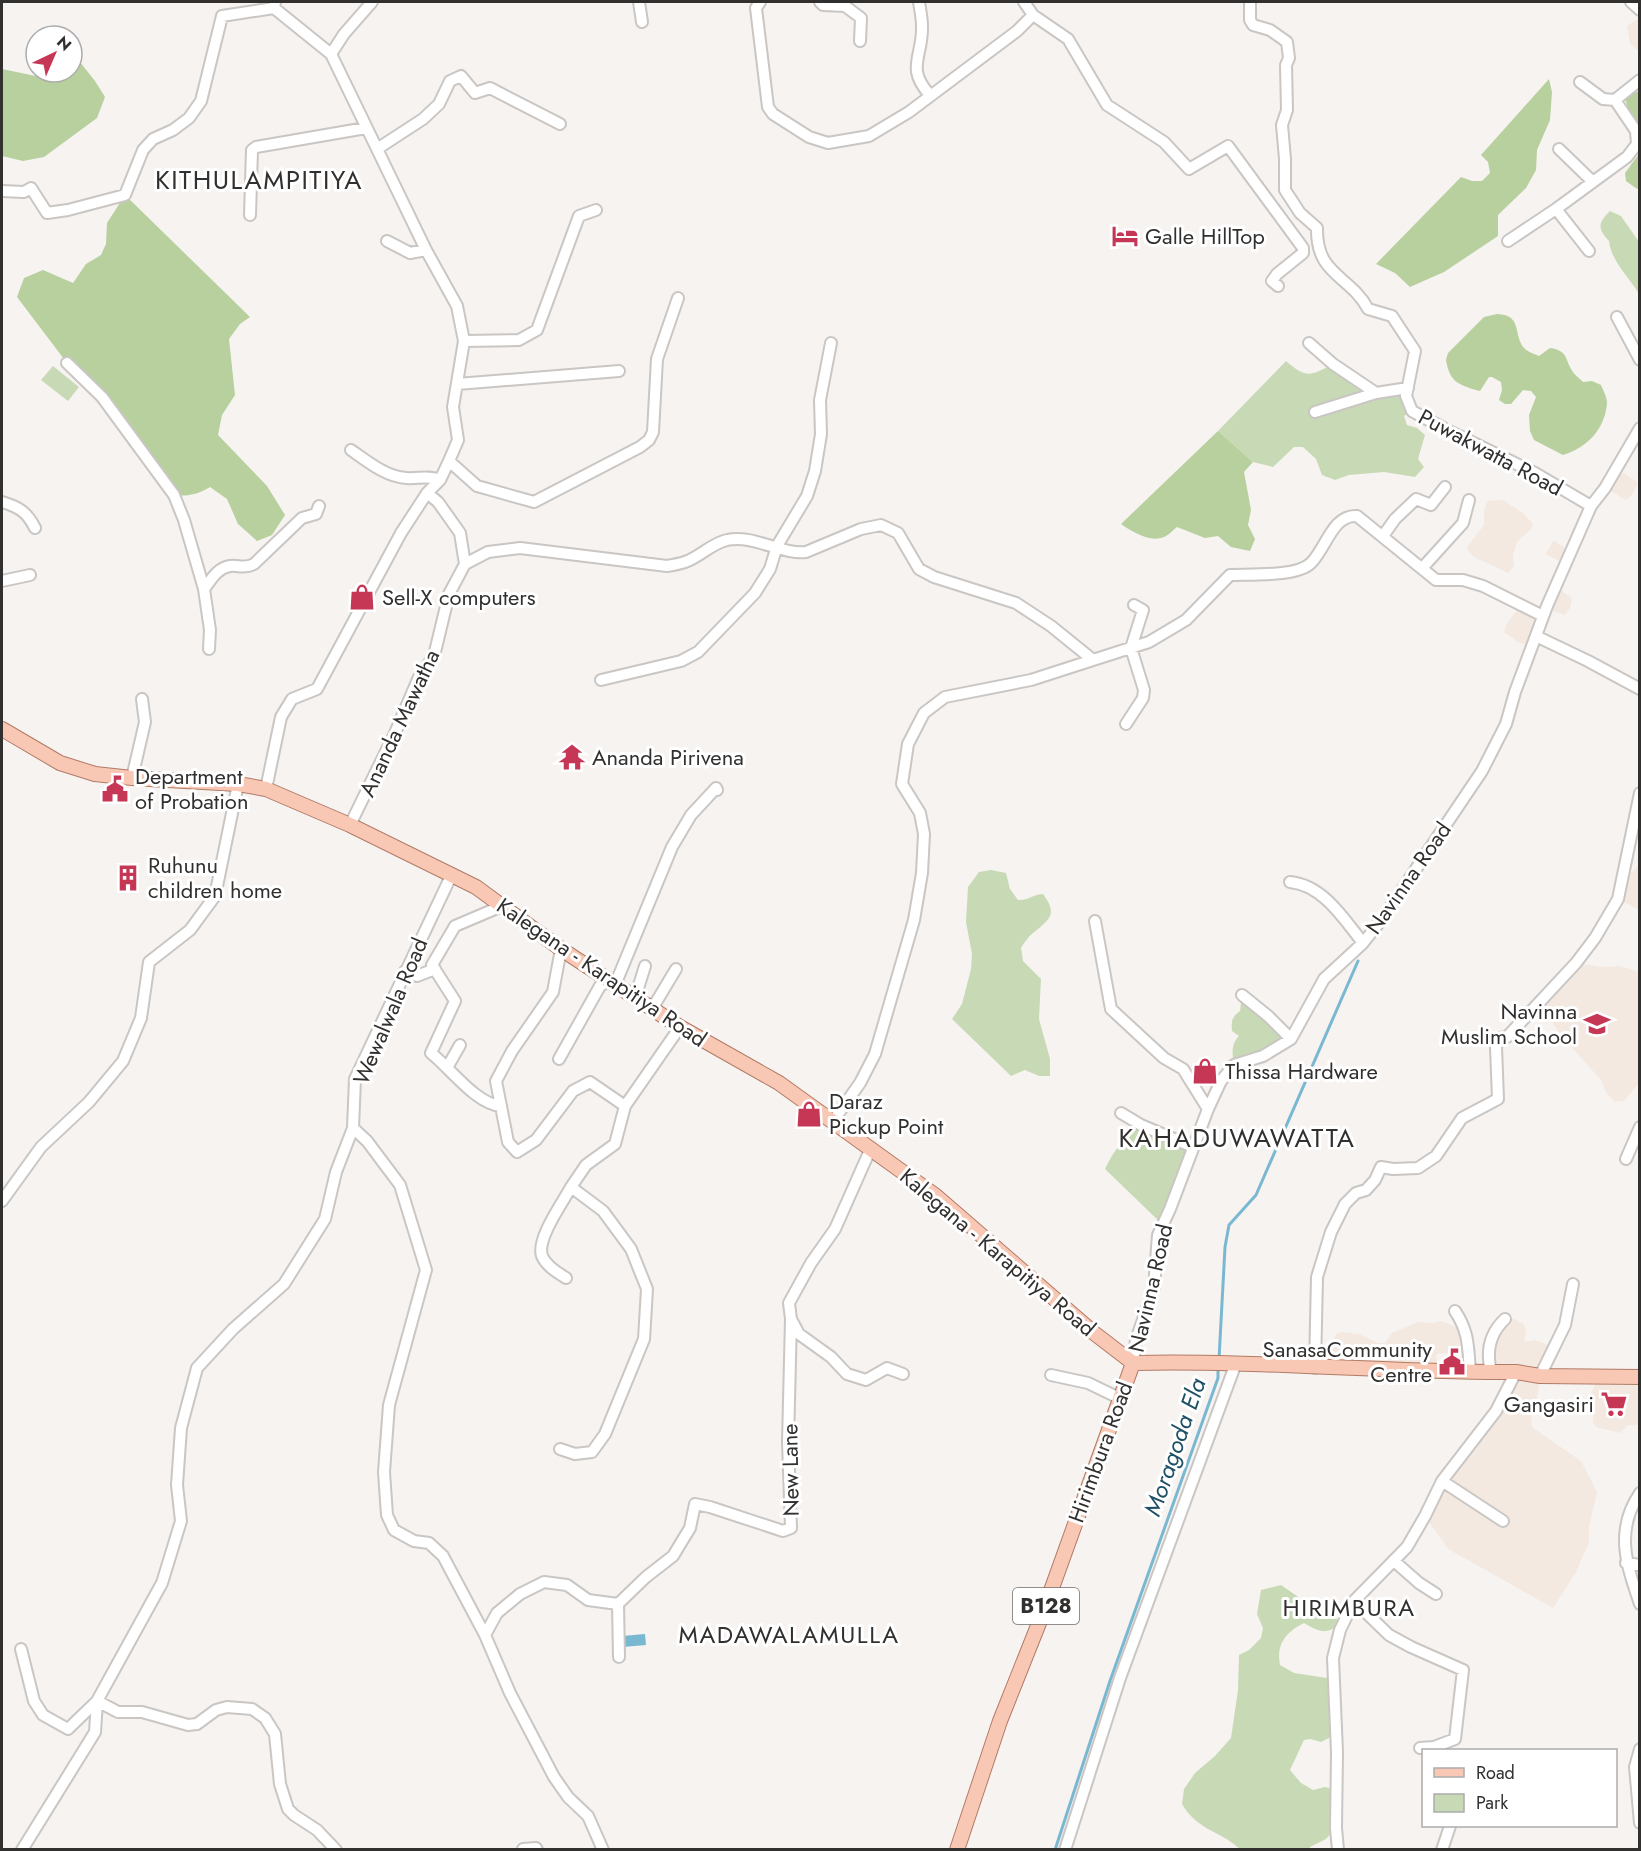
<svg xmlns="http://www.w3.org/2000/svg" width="1641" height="1851" viewBox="0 0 1641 1851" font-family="Jost,sans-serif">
<rect width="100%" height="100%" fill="#f6f3f1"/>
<path fill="#f3e9e1" d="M1639 18V49L1637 50 1630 43 1627 26Z
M1615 471 1626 474 1638 483 1632 495 1626 500 1605 488Z
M1503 500 1523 513 1533 524 1532 528 1517 542 1513 555 1514 566 1508 573 1474 557 1469 552 1467 547 1484 525V513L1486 504 1488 501Z
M1553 541H1555L1566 549V564L1547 555 1546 553Z
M1553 590 1562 591 1572 598 1570 608 1565 615 1555 612 1547 606Z
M1521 604 1543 616 1532 647 1516 641 1504 632 1506 625Z
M1637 867 1639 869V910L1618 899 1624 873 1632 872Z
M1576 963 1603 967 1620 966 1639 972V1083L1624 1101 1615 1102 1607 1094 1601 1080 1562 1037 1540 1004Z
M1513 1318 1524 1324 1526 1333 1524 1342 1534 1340 1554 1347 1540 1376 1536 1406 1531 1416 1532 1427 1581 1461 1597 1492 1589 1527V1542L1576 1572 1553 1608 1448 1549 1425 1516 1459 1459 1516 1372H1491L1487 1356 1505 1319Z
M1442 1321 1466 1331 1469 1351 1436 1354 1437 1365 1334 1367 1329 1350 1336 1334 1341 1332 1359 1334 1378 1343H1385L1392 1333 1418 1322 1433 1323Z
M1600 1376 1639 1377V1425H1628L1620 1433 1596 1427 1593 1422V1401L1589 1397Z"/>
<path fill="#c8dab5" d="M1610 211 1621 216 1639 242V294C1629 277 1611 261 1609 241 1597 228 1598 223 1610 211Z
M1286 361C1307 379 1310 376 1333 364L1376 393 1407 388 1412 411 1404 416 1407 425 1417 428 1425 435 1418 459 1424 467 1415 477 1384 472 1349 475 1335 480 1322 475 1316 459 1303 447H1294L1273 467 1253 462 1218 431Z
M53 366 79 387 68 401 41 380Z
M991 870 1006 873 1010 889 1018 900C1027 901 1034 894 1043 894 1058 914 1050 919 1033 933 1028 937 1024 943 1021 948L1023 961 1041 979 1039 1019 1050 1059V1076H1039L1025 1070 1011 1076 952 1019 962 1004 971 969 972 954 966 922 968 887 979 872Z
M1242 995 1291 1039 1234 1065C1232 1054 1231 1044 1239 1036L1232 1031C1231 1021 1232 1017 1240 1011Z
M1141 1125 1193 1147 1163 1225 1105 1169C1114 1150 1124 1137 1141 1125Z
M1281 1585 1307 1603 1337 1619 1338 1626C1324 1635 1318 1631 1304 1623 1286 1632 1276 1644 1280 1665L1294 1673 1327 1678 1331 1682 1333 1736 1321 1742 1310 1739 1304 1740 1290 1770 1301 1783 1313 1790 1325 1787 1332 1789 1333 1831 1326 1839 1310 1847V1849H1240C1219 1830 1198 1831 1182 1804L1184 1789 1195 1773 1215 1756 1231 1738 1238 1690 1239 1655 1249 1650 1261 1638 1263 1628 1257 1614 1261 1590Z"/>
<path fill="#b7d09d" d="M72 52 95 81 105 97 97 118 44 157 23 161 2 156V69L45 78 49 72H72Z
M1549 79 1552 92 1550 120 1537 150 1536 170 1526 188 1498 215V236L1444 272 1410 287 1395 273 1376 264 1461 177 1472 181H1482L1490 173 1488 162 1481 155Z
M1632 92H1639V128L1630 114 1625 99Z
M1639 154V187L1637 189 1626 181 1625 173Z
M125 195 250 317 240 324 229 339 235 395 222 415 218 435 267 486 285 515 272 535 257 541 238 524 227 499 210 487C198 494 188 497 174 495L141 450 67 363 17 297 24 278 43 270 73 283 86 264 101 255 106 244 107 223Z
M1497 314C1524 315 1512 336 1525 349 1528 352 1535 354 1539 356L1550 348C1569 351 1564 359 1573 372 1575 375 1580 379 1583 382L1592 381 1601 385C1603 390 1607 397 1607 403 1605 429 1587 448 1563 455L1534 440 1530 431 1529 415 1536 397 1531 391 1523 390 1511 404H1505L1499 400 1502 390 1501 382 1492 377H1489L1480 391C1459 385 1450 383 1446 360L1448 353 1484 317Z
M1218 431 1253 462 1244 472 1251 510 1248 525 1255 539 1250 551 1231 547 1218 536 1205 538 1177 527C1174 529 1170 534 1166 536 1151 544 1133 532 1121 524Z"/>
<path fill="#7ab8d2" d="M645 1634 646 1645 623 1647 622 1636Z"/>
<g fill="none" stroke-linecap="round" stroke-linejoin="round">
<path stroke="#7ab8d2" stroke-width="3" d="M1219 1359 1225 1247 1229 1225 1256 1195 1358 961
M1055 1850 1110 1681 1218 1378V1366"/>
<g stroke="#c9c6c3" stroke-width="14">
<path id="minor" d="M639 2 642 22
M760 2 756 8 768 107 773 114 809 137 828 143 869 136 909 112 1017 31 1033 15
M820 2 823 5 845 6 861 18 860 41
M919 2C920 9 922 18 922 26 923 57 905 68 930 95
M1024 2 1033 15 1068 39 1107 105 1164 142 1189 169 1228 146 1303 248
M1250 2V20L1253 25 1270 30 1287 42 1289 58 1286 65 1287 110 1282 125 1285 159V190L1300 213 1317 228C1316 276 1350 275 1368 309L1392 316 1415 351 1406 396 1412 411 1445 429 1535 473 1591 506
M1631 2 1640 10
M331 54 344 34 372 2
M1580 82 1603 99 1615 100 1640 80
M377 149 423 119 439 104 450 81 461 76 475 93 490 88 560 124
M1559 149 1593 182
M2 191 24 192 31 188 47 213 68 210 125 195 143 150 153 139 173 130 189 118 201 101 222 16 274 8
M1556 209 1589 251
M250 215 252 150 256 147 366 128
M387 241 410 253 426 250
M1508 241 1556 209 1627 157 1637 144 1636 131 1615 100
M1278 286 1272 281 1277 274 1303 253V248
M1617 317 1640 360
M464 341 519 340 537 330 579 216 596 210
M1309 343 1333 364 1376 393 1408 388
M67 363 102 397 174 495 184 520 204 589 210 630 209 649
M457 384 619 371
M1315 412 1376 393
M351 450C367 461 386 477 406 478 419 479 428 475 440 480
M449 461 477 486 534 502 640 447 649 440 653 432 657 359 678 298
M2 502C19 507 27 512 35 528
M1383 536 1395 519 1416 499 1431 505 1445 487
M465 564 488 552 520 548 667 566C673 565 679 564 685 562 700 557 712 543 727 540 753 534 782 555 806 552L861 529 881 525 898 533 919 569 934 577 1016 603 1051 626 1093 660 1149 642 1186 620 1230 575C1250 574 1297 577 1311 563 1326 548 1333 514 1357 516L1436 580H1463L1483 586 1543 616
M1424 570 1425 565 1463 523 1469 500
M2 581 30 575
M204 589C211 580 217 568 230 566 239 565 245 569 254 564L302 518 316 514 319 506
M1535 638H1540L1588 661 1640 689
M601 680 681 661 698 652 755 593 770 569 777 546 807 496 815 471 821 434 820 400 831 343
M1126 724 1143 698 1144 690 1131 648 1143 610 1134 605
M132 778 145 722 142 699
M266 789 281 717 292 699 317 689 401 533 427 493 440 480 449 461 458 440 453 407 464 341 457 306 426 250 331 54 274 8 275 2
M350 825 395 733 419 677 434 656 449 594 465 564 460 533 438 502 427 493
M1290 882C1323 885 1344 919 1363 943
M1095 921 1111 1009 1164 1058 1183 1069 1208 1109
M405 971 417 976 435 969
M615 985 672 847 691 815 716 788 717 790
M1242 995 1268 1016 1291 1039
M635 998 645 966
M652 1009 676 969
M559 1059 600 986 609 981
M448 1066 460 1045
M501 1106C476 1104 450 1068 431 1053L455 1001 432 965 455 926 502 906
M625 1106 680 1027
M1121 1113 1141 1125 1193 1147
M833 1121 860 1083 875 1054 914 920 922 873 924 834 920 813 902 784 908 744 924 713 945 697 1031 680 1093 660
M353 1128 367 1141 400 1185 426 1270 389 1405 384 1472 387 1515 394 1530 414 1541 429 1543 443 1556 485 1635 510 1693 554 1777 568 1797 588 1816 603 1850
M1626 1159 1640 1127
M2 1201 41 1147 89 1102 123 1061 141 1018 149 962 190 930 215 896 238 784
M566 1278C558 1273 546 1266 542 1256 536 1239 563 1202 571 1187
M1455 1311C1469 1332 1468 1347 1470 1371
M791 1319 799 1334 831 1357 847 1374 866 1380 887 1368 903 1374
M1133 1363 1136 1340 1154 1288 1158 1235 1170 1209 1208 1109 1221 1081 1234 1065 1263 1056 1291 1039 1324 979 1363 943 1383 918 1482 771 1506 724 1515 692 1547 606 1591 506 1605 488 1640 428
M1315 1368 1317 1277 1331 1232 1345 1204 1356 1193 1366 1190 1375 1180 1381 1167 1393 1169 1418 1168 1436 1156 1462 1118 1498 1099 1496 1047 1499 1038 1507 1037 1576 963 1595 938 1618 899 1640 793
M1491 1372C1486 1352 1489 1334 1505 1319
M1051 1375 1088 1383 1119 1398
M1540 1376 1565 1325 1573 1284
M560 1449 575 1454 592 1452 605 1434 644 1339 647 1289 631 1249 603 1211 571 1187 586 1165 615 1144 625 1106 590 1082 573 1091 536 1140 517 1152 508 1142 496 1081 512 1051 553 992 561 949
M1442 1481 1503 1521
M1640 1493C1614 1531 1627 1566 1640 1604
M1394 1561 1419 1583 1436 1594
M1626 1563 1640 1565
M1354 1601 1389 1635 1411 1647 1463 1670 1455 1739 1434 1747 1420 1748
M618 1604 619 1657
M485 1635 497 1613 520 1594 544 1582 567 1585 588 1600 618 1604 646 1577 673 1556 690 1528 695 1504 710 1507 783 1531 791 1528 788 1442 791 1319 789 1303 811 1263 835 1229 871 1148
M21 1649 34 1701 43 1715 68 1729 97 1701 118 1712H142L188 1725 197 1724 216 1710 227 1707 252 1709 265 1718 275 1734 280 1784 288 1809 294 1815 317 1830 336 1850
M1640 1749 1635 1767 1640 1823
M523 1849 536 1848 537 1850
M22 1850 95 1732 97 1701 162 1583 181 1521 177 1485 181 1428 197 1368 233 1329 284 1284 325 1219 336 1172 353 1128 355 1079 452 874
M1065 1850 1120 1678 1236 1363
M1338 1850 1336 1828 1337 1752 1333 1658 1340 1630 1354 1601 1407 1547 1425 1516 1442 1481 1496 1411 1516 1372
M1442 1850 1450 1826"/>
</g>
<g stroke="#b17b66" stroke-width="16">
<path id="major" d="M2 729 60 763 95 774 132 778 238 784 266 789 350 825 476 887 561 949 680 1027 779 1083 936 1196 1094 1333 1133 1363
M1133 1363C1261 1360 1388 1373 1516 1372L1540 1376 1640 1377
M957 1850 1000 1721 1043 1613 1133 1363"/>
</g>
<use href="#minor" stroke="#fff" stroke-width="10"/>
<use href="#major" stroke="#f9c8b5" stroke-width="14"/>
</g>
<defs>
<g id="hotel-bare" transform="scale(2.07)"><path d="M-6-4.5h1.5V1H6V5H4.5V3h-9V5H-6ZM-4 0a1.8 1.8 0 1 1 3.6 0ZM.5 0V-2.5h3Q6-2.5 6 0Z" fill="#c63655" stroke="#fff" stroke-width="2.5" paint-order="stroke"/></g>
<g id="shop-bare" transform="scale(2.07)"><path d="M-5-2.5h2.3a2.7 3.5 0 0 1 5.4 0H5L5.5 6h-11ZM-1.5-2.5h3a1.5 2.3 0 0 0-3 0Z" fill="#c63655" stroke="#fff" stroke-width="2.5" paint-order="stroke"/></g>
<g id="temple-bare" transform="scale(2.07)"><path d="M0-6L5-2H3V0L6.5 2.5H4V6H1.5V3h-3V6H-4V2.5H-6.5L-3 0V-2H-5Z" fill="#c63655" stroke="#fff" stroke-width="2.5" paint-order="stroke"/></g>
<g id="civic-bare" transform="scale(2.07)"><path d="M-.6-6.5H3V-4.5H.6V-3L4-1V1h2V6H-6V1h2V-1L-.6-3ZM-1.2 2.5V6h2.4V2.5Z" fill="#c63655" stroke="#fff" stroke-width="2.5" paint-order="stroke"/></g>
<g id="building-bare" transform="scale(2.07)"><path d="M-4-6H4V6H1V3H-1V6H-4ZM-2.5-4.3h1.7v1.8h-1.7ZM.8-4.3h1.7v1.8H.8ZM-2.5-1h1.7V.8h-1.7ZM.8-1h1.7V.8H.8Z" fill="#c63655" stroke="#fff" stroke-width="2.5" paint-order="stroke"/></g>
<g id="school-bare" transform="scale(2.07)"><path d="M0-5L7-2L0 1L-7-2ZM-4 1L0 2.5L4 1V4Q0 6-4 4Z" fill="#c63655" stroke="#fff" stroke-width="2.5" paint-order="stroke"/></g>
<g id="supermarket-bare" transform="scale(2.07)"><path d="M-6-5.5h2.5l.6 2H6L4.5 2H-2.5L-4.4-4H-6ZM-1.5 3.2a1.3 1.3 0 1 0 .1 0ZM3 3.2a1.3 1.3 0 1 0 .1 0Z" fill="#c63655" stroke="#fff" stroke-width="2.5" paint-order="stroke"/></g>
</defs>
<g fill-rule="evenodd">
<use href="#hotel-bare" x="1125" y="236"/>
<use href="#shop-bare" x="362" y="597"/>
<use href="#temple-bare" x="572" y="757"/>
<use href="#civic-bare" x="115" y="789"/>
<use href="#building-bare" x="128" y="878"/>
<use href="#school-bare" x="1597" y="1024"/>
<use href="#shop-bare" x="1205" y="1071"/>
<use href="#shop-bare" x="809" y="1114"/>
<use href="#civic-bare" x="1452" y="1362"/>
<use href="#supermarket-bare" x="1614" y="1404"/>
</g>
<g text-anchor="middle" stroke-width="6" stroke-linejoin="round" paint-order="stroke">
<rect fill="#fff" stroke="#706e6d" stroke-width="1.5" x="1013" y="1588" width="66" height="36" rx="4.5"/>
<g font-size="21" font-weight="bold" fill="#32302f">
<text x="1046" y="1613">B128</text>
</g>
<g font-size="22" fill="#32302f" stroke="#fff" text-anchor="start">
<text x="1145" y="244">Galle HillTop</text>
<text x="382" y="605">Sell-X computers</text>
<text x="592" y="765">Ananda Pirivena</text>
<text x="135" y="784">Department<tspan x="135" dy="25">of Probation</tspan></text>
<text x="148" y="873">Ruhunu<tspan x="148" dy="25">children home</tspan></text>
<text x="1577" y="1019" text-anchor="end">Navinna<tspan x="1577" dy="25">Muslim School</tspan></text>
<text x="1225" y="1079">Thissa Hardware</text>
<text x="829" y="1109">Daraz<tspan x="829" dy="25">Pickup Point</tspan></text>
<text x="1432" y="1357" text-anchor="end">SanasaCommunity<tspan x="1432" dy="25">Centre</tspan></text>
<text x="1594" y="1412" text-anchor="end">Gangasiri</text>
</g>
<g font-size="22" fill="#32302f" stroke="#fff">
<text transform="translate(1491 452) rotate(28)" y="8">Puwakwatta Road</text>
<text transform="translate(399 723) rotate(-65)" y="8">Ananda Mawatha</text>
<text transform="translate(1408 878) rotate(-55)" y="8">Navinna Road</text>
<text transform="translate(602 972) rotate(34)" y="8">Kalegana - Karapitiya Road</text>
<text transform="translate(390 1011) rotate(-67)" y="8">Wewalwala Road</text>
<text transform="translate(998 1252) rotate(40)" y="8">Kalegana - Karapitiya Road</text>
<text transform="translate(1150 1288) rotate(-77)" y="8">Navinna Road</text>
<text transform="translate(1100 1452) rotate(-70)" y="8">Hirimbura Road</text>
<text transform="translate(790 1470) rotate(-91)" y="8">New Lane</text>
</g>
<g font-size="24" font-style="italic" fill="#1e5165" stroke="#fff">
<text transform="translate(1175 1447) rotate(-71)" y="8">Moragoda Ela</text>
</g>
<g font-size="24" letter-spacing="1.5" fill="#32302f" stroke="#fff">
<text x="1349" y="1616">HIRIMBURA</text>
<text x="789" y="1643">MADAWALAMULLA</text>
</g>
<g font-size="26" letter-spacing="1.5" fill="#32302f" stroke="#fff">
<text x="259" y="189">KITHULAMPITIYA</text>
<text x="1237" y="1147">KAHADUWAWATTA</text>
</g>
</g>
<rect width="1641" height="1851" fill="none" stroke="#32302f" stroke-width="6"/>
<rect x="1422" y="1749" width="195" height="78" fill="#ffffff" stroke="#adacac" stroke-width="1.5"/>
<rect x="1434" y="1768" width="30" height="9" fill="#f9c8b5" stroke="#adacac" stroke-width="1.5"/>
<text x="1476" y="1779" font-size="18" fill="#32302f">Road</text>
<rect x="1434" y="1794" width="30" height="18" fill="#c8dab5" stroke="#adacac" stroke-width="1.5"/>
<text x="1476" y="1809" font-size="18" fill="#32302f">Park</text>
<g transform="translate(54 54) rotate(44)"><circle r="28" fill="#ffffff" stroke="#adacac" stroke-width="1.5"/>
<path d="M0-4.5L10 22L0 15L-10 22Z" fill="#c63655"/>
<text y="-9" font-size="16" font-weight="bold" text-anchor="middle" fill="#32302f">N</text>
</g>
</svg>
